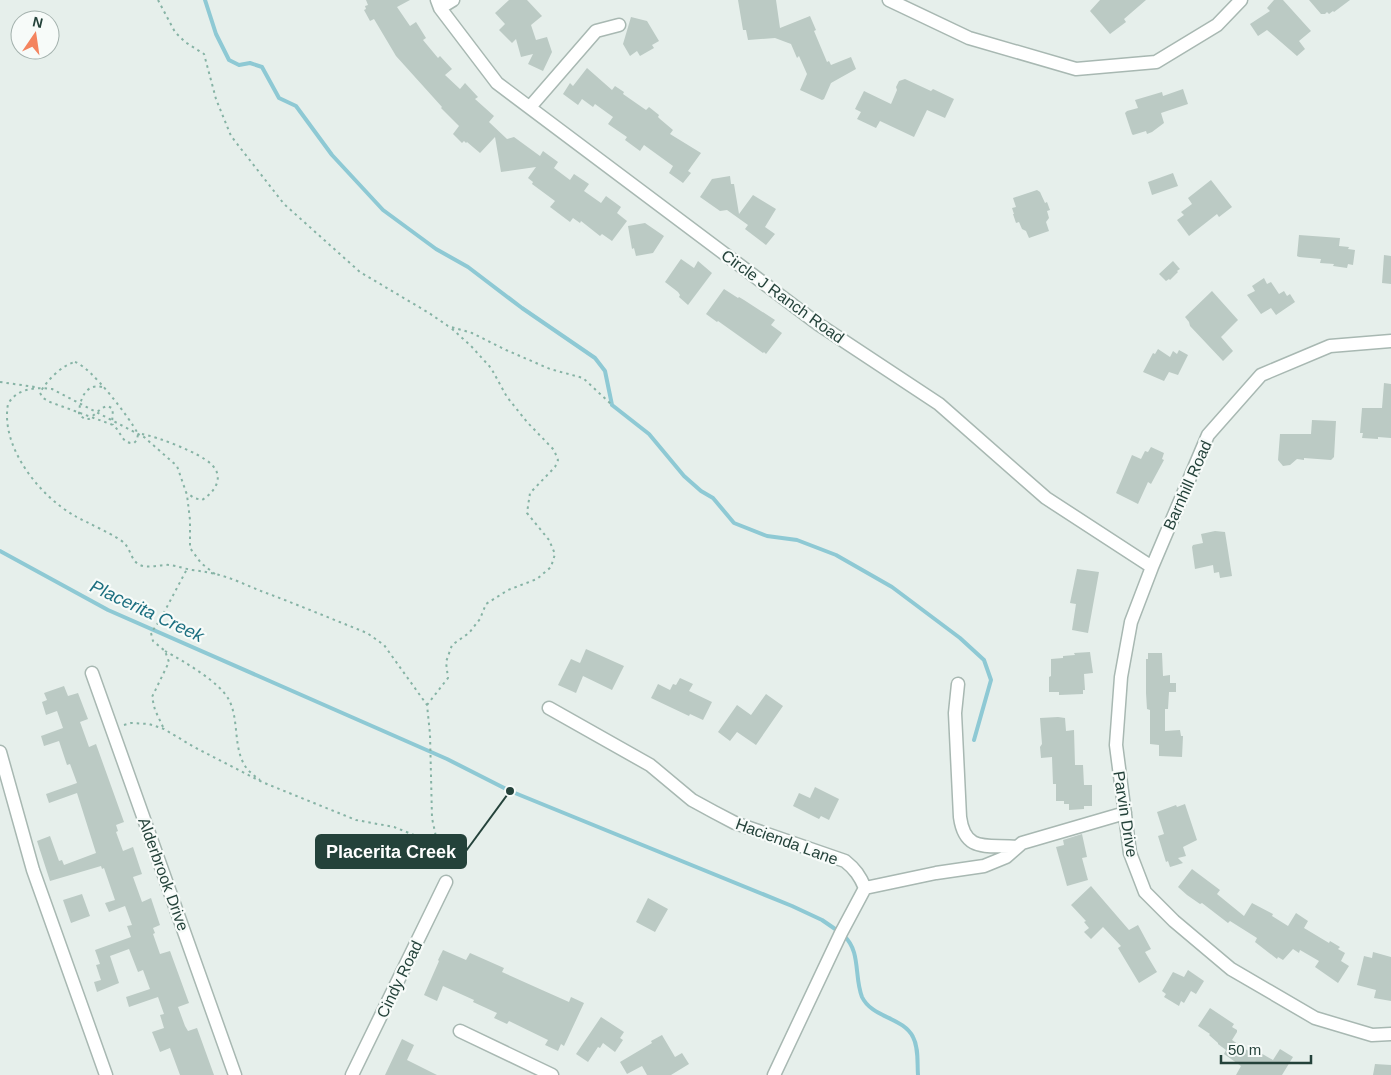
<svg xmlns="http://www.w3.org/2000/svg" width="1391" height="1075" viewBox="0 0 1391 1075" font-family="Helvetica,sans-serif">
<rect width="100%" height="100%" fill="#e6efeb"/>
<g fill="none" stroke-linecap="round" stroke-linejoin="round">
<path stroke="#8ec9d4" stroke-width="4" d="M205 0 216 34 229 60 239 65 250 63 262 67 279 98 296 106 332 155 383 210 436 249 468 267 522 308 595 358 605 371 612 405 649 434 684 476 701 491 713 498 734 523 767 536 797 540 836 555 892 587 960 638 984 660 991 680 974 740
M0 551 108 610 447 759 510 791 792 906 822 920 838 931
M844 936C861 951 854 977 862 997 872 1018 903 1017 913 1037 919 1048 917 1063 918 1075"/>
</g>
<path fill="#bbcac4" d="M366 0H410L397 7 410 26 416 22 426 38 423 40 438 58 440 56 452 69 445 75 460 89 465 83 478 97 475 99 494 116 489 122 507 139 514 137 540 156 543 151 558 162 554 168 570 180 574 174 589 184 584 191 601 203 606 196 621 207 617 213 627 221 612 241 602 234 600 236 581 221 580 223 573 218 570 222 550 207 555 201 532 184 533 182 528 178 536 167 501 172 495 137 480 153 467 142 466 143 464 141 462 143 453 134 459 126 441 108 442 107 396 56 374 19 370 21 364 10 366 9 365 6 368 5Z
M509 0H527L542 16 531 25 536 40 547 37 552 52 543 71 528 64 533 54 521 57 516 39 512 43 499 30 505 24 495 13Z
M738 0H776L780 28 810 16 816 30 814 31 827 62 829 61 831 65 851 57 856 69 831 83 824 99 822 100 800 90 807 74 799 56 797 58 791 44 775 38 748 40 746 30H743Z
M1100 0H1146L1124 19 1126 22 1110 34 1090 11Z
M1274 0H1283L1311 31 1299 41 1305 49 1297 56 1267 30 1258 36 1250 24 1270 11 1267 8Z
M1309 0H1350L1334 12 1333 11 1329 14 1327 12 1325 14H1321Z
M631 17 647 21 659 41 652 45 654 48 640 56 637 51 630 56 623 44Z
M587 68 612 90 615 86 624 92 623 94 646 110 649 107 659 115 658 117 660 119 673 130 670 134 701 153 688 171 691 173 683 183 669 173 673 166 644 145 640 151 625 140 627 137 608 124 613 117 595 104 593 107 582 99 578 105 563 94 570 83 573 86Z
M905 79 931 91 933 89 954 99 945 118 927 110 914 137 880 121 876 128 857 119 861 112 855 109 864 91 891 104 897 90 896 87 899 81Z
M1183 89 1188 104 1161 113 1164 123 1152 132 1147 134 1146 131 1133 135 1132 134 1125 113 1127 111 1138 108 1135 100 1162 92 1163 96Z
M1173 173 1178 186 1152 195 1148 182Z
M730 176 731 184H734L739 214 753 195 776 209 765 227 775 234 766 245 745 229 748 225 727 210 720 211 700 197 712 179Z
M1211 180 1232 207 1219 217 1217 214 1189 236 1177 220 1184 215 1181 212 1192 204 1188 198Z
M1037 190 1040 192 1045 203 1047 202 1050 210 1047 211 1049 218 1046 222 1049 231 1029 238 1026 231 1022 229 1019 222 1016 223 1013 214H1014L1012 208 1016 207 1013 198Z
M645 223 664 236 653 253 636 256 634 248 632 249 628 226Z
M1299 235 1340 238 1339 246 1349 247 1348 249 1355 250 1353 265 1348 264 1347 268 1333 266 1334 264 1320 263 1321 259 1299 257 1297 256Z
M1384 255 1391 256V284L1382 283Z
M681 259 694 268 698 261 712 273 688 305 679 297 680 295 678 292 665 282Z
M1173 261 1180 269 1177 271 1178 272 1170 280 1169 279 1166 281 1159 274Z
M1264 278 1267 284 1271 282 1279 294 1284 291 1287 296 1290 294 1295 302 1276 315 1271 308 1261 314 1247 295 1255 291 1252 286Z
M724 289 738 298 739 297 744 300 775 320 771 325 782 333 766 354 764 352 763 353 718 321 717 322 706 314Z
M1212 291 1238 320 1221 337 1233 351 1223 361 1190 326 1189 322 1185 317Z
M1158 349 1170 357 1173 351 1177 354 1179 350 1188 355 1178 375 1169 372 1164 381 1143 372 1153 353 1155 354Z
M1384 383 1391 384V438L1378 437V439L1362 438 1363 433H1360L1362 408H1382Z
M1312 420 1336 421 1334 457 1331 460 1304 458V460L1297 459 1290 465 1283 466 1278 460 1280 434H1311Z
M1151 447 1164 453 1162 459 1164 460 1151 484 1148 482 1138 504 1116 493 1132 455 1141 459 1145 451 1148 452Z
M1215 531 1225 532 1232 576 1220 578 1219 572 1214 573 1213 565 1195 569 1192 547 1193 545 1203 543 1201 534Z
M1077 569 1099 572 1088 633 1072 630 1076 604 1070 603Z
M586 649 624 666 612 690 583 676 576 693 558 685 571 659 580 663Z
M1090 652 1093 673 1084 674 1085 690H1083V694L1059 695V692H1049V677L1051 676V659L1063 658V656L1075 655 1074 653Z
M1148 653H1162L1163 676 1170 675V683H1176V692H1169L1168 709H1165V731L1180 730 1181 736H1183L1182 757 1159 756V745L1150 744V710L1147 709 1146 693V659H1148Z
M680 678 693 684 689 691 712 702 703 720 690 714 689 716 651 698 658 684 670 690 673 684 676 685Z
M64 686 68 696 78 693 88 719 80 722 89 747 96 744 124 822 116 825 118 831 116 832 123 851 133 847 142 874 133 877 142 902 151 898 160 925 153 928 155 933 153 934 160 954 170 951 189 1003 178 1007 185 1026 188 1031 197 1028 214 1075H180L170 1048 160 1052 152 1032 164 1028 160 1015 164 1014 158 997 129 1007 126 997 150 989 143 970 138 972 129 949 110 956 119 983 97 992 94 982 101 980 96 965 100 964 95 950 131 937 127 926 132 925 125 906 109 912 105 903 115 900 104 868 102 869 101 866 50 881 37 841 50 836 59 861 62 860 64 865 96 853 77 793 49 803 46 794 77 783 70 764 67 765 59 741 44 746 41 736 63 728 57 711 46 715 42 702 47 700 44 693Z
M766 694 783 706 756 745 737 732 730 741 718 732 737 705 751 715Z
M1058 717 1065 718 1066 731 1074 730 1075 765H1083L1084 785H1092V806H1084V809L1069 810V804H1064V801H1056V784H1053L1052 757 1041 758 1040 747 1042 744 1040 718Z
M815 787 839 799 829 820 821 816 819 819 793 806 799 793 810 798Z
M1185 804 1197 840 1183 847 1186 856 1178 858 1183 863 1170 867 1168 861 1166 862 1158 836 1164 834 1157 812 1176 805 1177 807Z
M1082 834 1087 857 1082 858 1088 880 1067 886 1056 847 1064 845 1063 840Z
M1192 869 1220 890 1217 894 1244 916 1252 903 1273 914 1272 916 1288 926 1296 913 1308 921 1304 928 1329 943 1330 941 1340 947 1338 949 1345 953 1341 961 1349 966 1338 983 1315 967 1319 961 1300 950 1299 953 1293 949 1283 960 1278 957 1277 959 1255 942 1257 938 1230 921 1228 923 1202 903 1200 904 1187 895 1178 887Z
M1091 886 1129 930 1138 925 1151 949 1145 952 1157 972 1139 983 1118 948 1121 946 1103 927 1091 939 1084 932 1089 928 1084 922 1086 921 1071 905Z
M82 894 90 916 71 923 63 900Z
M648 898 668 909 655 932 636 922Z
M443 950 466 960 470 953 504 968 502 972 542 990 569 1002 571 997 584 1003 564 1046 561 1044 558 1051 545 1045 548 1040 509 1021 507 1024 494 1018 497 1013 473 1002 474 1000 443 986 437 1001 424 995 439 961 438 960Z
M1373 952 1391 957V1001L1374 998 1376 990 1357 985 1364 956 1372 958Z
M1188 970 1204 981 1196 994 1191 991 1184 1003 1181 1001 1179 1006 1164 997 1166 994 1162 991 1173 972 1184 977Z
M1210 1008 1234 1024 1232 1027 1237 1030V1032L1232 1040 1250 1052 1252 1048 1273 1060 1280 1049 1293 1057 1282 1075H1236L1241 1066 1224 1054 1226 1050 1218 1044V1043L1209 1035 1210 1034 1198 1026Z
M601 1017 624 1032 620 1038 623 1040 615 1052 603 1043 600 1048 598 1047 588 1062 576 1054Z
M662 1035 675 1057 682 1053 689 1064 671 1075H647L642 1066 627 1074 620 1062 652 1043 651 1041Z
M402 1039 414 1045 407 1060 437 1075H385Z
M1375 1064 1391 1065V1075H1373Z"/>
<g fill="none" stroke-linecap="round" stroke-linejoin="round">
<g stroke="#a8b8b2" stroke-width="15">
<path id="minor" d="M437 0 440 8 497 83 818 324 939 404 1046 498 1152 567
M889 0 969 38 1076 69 1156 62 1217 25 1241 0
M440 8 453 0
M530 107 596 31 619 25
M1391 341 1330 346 1261 375 1208 435 1152 567 1131 622 1121 677 1116 745 1130 853 1145 892 1174 921 1231 969 1315 1018 1372 1035 1391 1034
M92 673 235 1075
M958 684 955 713 960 817C965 854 988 844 1017 847
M549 708 650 765 692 800 714 812 735 823 845 861C855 869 860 876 865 888L841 933 774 1075
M0 752 33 870 106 1075
M865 888 936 873 984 866 1006 857 1022 843 1125 813
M460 1031 552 1075
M352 1075 446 882"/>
</g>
<path stroke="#86b3a5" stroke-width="2" stroke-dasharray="2.5 4" stroke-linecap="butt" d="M158 0 175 32 185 42 204 54 216 99 231 136 284 204 360 272 429 313 448 326 472 333 506 350 550 369 583 378 612 405
M75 362C91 367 130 418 138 434L137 440 134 443C121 444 122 432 113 425L50 402 43 398 40 393C46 381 62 365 75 362Z
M0 382 35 387
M102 387C85 383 79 401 79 415L85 419H89L102 408 107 406 112 408C114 415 111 419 113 425
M142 434C158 437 200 453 211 464 225 477 215 492 202 500L194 498 187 493
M215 574 201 563 190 548V520L187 495 177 466 144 437 52 389C36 387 17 388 8 404 0 448 41 497 75 516 85 522 120 537 125 544 131 550 131 561 140 565 149 569 161 564 170 565 178 566 185 569 192 570 200 571 207 572 215 574 230 577 246 585 261 591 296 604 332 619 367 633L384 645 427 705 430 734 432 818 443 870
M165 651C183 661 220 682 229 700 240 721 232 751 248 770 252 774 256 777 260 780
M427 705 448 678 446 662 452 645 469 633 480 619 486 604 508 590 537 579 551 567 555 554 549 540 527 513 530 493 555 467 558 460 554 450 527 422 507 397 491 368 471 346 450 327
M124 725 131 723 149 724 164 729 194 747 262 782 356 820 394 827 414 835 439 852
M163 727 155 710 152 697 169 662 165 651 153 641 151 633 160 620 187 569"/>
<use href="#minor" stroke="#fff" stroke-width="12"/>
</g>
<g text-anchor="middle" stroke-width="4.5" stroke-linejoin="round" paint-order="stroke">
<g font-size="16" fill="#24423a" stroke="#f7fbf9">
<text transform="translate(783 296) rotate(36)" y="6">Circle J Ranch Road</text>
<text transform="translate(1187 485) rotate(-66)" y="6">Barnhill Road</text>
<text transform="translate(1126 814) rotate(81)" y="6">Parvin Drive</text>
<text transform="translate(787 841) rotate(20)" y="6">Hacienda Lane</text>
<text transform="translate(164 874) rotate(70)" y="6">Alderbrook Drive</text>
<text transform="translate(399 979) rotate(-64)" y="6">Cindy Road</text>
</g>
<g font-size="18" font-style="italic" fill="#1c6f80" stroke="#f7fbf9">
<text transform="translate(147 611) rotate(25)" y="6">Placerita Creek</text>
</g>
</g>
<path fill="none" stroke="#24423a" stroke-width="2" d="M510 791L466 851"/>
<circle fill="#24423a" stroke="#f7fbf9" stroke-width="2" cx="510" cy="791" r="5"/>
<rect fill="#24423a" stroke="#24423a" stroke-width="2" x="316" y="835" width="150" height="33" rx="5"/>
<g font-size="18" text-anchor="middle" font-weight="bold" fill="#fff">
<text x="391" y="858">Placerita Creek</text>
</g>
<g transform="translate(35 35) rotate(13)"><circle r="24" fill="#f7fbf9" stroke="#a3b1ad"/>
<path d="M0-4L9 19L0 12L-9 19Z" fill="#f4845f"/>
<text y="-8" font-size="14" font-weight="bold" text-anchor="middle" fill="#24423a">N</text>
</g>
<path d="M1221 1055v8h90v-8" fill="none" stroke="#24423a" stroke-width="2.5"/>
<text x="1228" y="1055" font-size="15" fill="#24423a" stroke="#f7fbf9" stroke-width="4" paint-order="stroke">50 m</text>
</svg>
